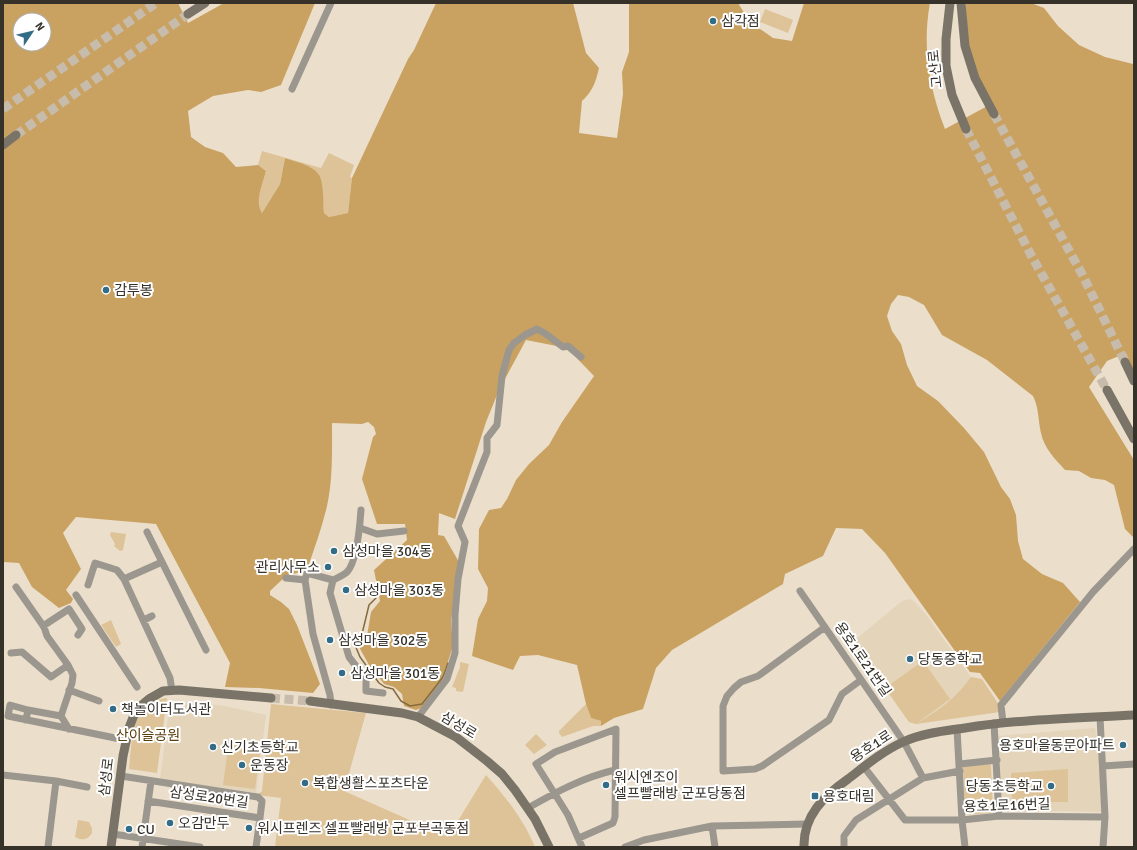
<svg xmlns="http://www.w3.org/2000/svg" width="1137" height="850" viewBox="0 0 1137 850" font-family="Signika,'Noto Sans KR',sans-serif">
<rect width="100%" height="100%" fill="#ebdfcb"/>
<path fill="#e3d4ba" d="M910 599 915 602 927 616 971 677 965 686 953 697 927 718 916 724 909 722 867 663 858 654 854 646 855 640 902 601Z
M170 702 219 705 266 715 256 793 160 779Z
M1095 728 1100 763 1102 812 1070 811 1008 812 1002 808 998 736Z"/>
<path fill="#ddc397" d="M765 9 793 20 788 33 760 22Z
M262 151 321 168 329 153 354 165 350 177 352 178 348 213 329 217 324 213 322 188 285 158 280 184 262 213C253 202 263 183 266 171L258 165Z
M111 532 126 534 123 550 120 551 114 546 115 544 110 535Z
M111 620 121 644 116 647 101 625Z
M923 661 950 699 917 723C937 712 958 696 971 677L982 679 999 705 1000 712 916 724 909 722 885 688Z
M460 662 469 664 463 692 456 691V688L452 687 460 667Z
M167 698 157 773 129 769C132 742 131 701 167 698Z
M271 704 366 713 344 791 448 837 486 775C505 796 524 820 535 847H275L281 798 257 795 262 791Z
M586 704 591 718 601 721V726H593L562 737 559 733V731Z
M536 734 547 745 534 754 525 745Z
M229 740 261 745 255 789 223 785Z
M989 763 991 765 993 811 991 813 968 815 965 812 963 767Z
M1068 769V802H1012L1011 773Z
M78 820 89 822 92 828V833C88 840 82 841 75 837Z"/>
<path fill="#c9a262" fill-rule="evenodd" d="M3 3H178L188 23 224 3H315L281 85 261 92 248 90 213 96 188 111 191 137 205 147 223 153 236 167 258 165 266 171C263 183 254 202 262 213L280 184 285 158C295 162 313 165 319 175 324 183 323 203 324 213L329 217 348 213 352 178 408 59 414 50 436 3H573L586 53 599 68C596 81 593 91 582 101L579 133 617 138 623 94 622 72 629 52V3H738L750 22 773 38 792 41 804 3H930C922 46 929 88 945 129L991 104 982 89 965 35 966 3H1031L1044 8 1058 26 1079 45 1105 57 1133 64 1134 66V373L1126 353 1107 361 1089 387 1134 460V538L1125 529 1114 485 1105 480 1091 478 1079 471 1065 470C1055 459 1044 448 1041 433 1038 420 1039 408 1033 396L987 360 942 335 924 305 909 297 898 295 891 304 887 316 892 331 901 344 907 365 917 386 938 401 964 428 984 452 1001 487 1010 499 1016 515 1018 541 1023 559 1042 574 1063 583 1080 602 1000 701 980 673 970 672 885 553 862 529 836 528 823 556 785 574 783 584 672 650 656 668 643 709 614 718 601 726V721L591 718 586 704 577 665 538 655 520 656 513 670 472 656 478 619 487 601 488 588 478 569 479 529 489 510 501 508 507 499 516 480 529 464 549 445 562 422 594 376 567 348 526 340 499 390 486 422 455 519 439 513 438 535 444 536 459 562 451 621 453 646 441 683 424 707 416 710 404 706 402 694 394 687 384 684 369 665 359 647 367 636 371 612 380 601 374 570 407 540 405 524H377L362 479 373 437 376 434 374 427 368 422 362 424 332 423C332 451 333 479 327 506 322 528 314 549 307 570L286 576 270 591V595L281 602 289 609 297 625 320 684 313 693 259 688 225 687 230 663 156 524 76 517 63 533 81 569 66 590 73 599 71 603 59 608 32 587 19 563 3 562ZM20 20H44V44H20Z"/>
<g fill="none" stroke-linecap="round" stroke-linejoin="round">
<path stroke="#866b3c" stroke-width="1.5" d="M376 598 369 605 362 634 355 645 360 657 379 683 385 687 393 689 401 701 410 706 422 704 443 677 448 663"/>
<path stroke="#c7bcab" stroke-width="9" stroke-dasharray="9 4.5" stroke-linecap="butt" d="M3 109 156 3
M994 114 1082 274 1125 362
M966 129 1031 255 1107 390
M16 135 188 14
M271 698 310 701"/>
<path stroke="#9b968e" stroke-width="7" d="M292 89 331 3
M360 528 377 534 404 531
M147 532 162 562
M286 578 305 580 313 634 330 695 331 705
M305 580 307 573 333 580C337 578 344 575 347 572 357 562 360 524 361 510
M333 580 330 593 349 657 366 679V691L383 693
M88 585 95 563 117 570 124 579
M16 587 44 627 47 636 68 665 73 675 72 683 61 716
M800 591 904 742 923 778
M76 595 137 687
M144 620 152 616
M43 626 69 609 82 629 78 635
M825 627 758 676 741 682 734 688 727 696 723 706V771L755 769 762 766 829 720 842 694 861 680
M11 653 22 652 51 677 68 665
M69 690 99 701
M172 691 170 678 124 579 162 562 206 650
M28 710 61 716 69 729
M418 717 447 679 455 653V615L458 579 465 542 458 526 487 452V438L497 425 502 376 509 350 514 343 525 335 537 329 546 334 563 347 568 346 581 357
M1100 717 1105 817 1103 847
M26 720 28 710 10 705 8 716 120 739 126 740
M994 723 999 816
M1003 723 1001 705 1093 592 1134 549
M957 729 962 820 965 847
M960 764 997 760
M1103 766 1134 764
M864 767 905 820H962L999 816 1105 817
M3 775 56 781 48 847
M121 776 258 797 262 801 260 818
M56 781 87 787
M148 801 260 818 256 847
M528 808C556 792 584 777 615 770
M712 826 715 847
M113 834 200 847
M579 838 613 823 615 817 616 729 555 752 536 764 568 815 582 847
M142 847 151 781
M625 847 644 840 712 826 807 824
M844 847V836L856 820 923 778 960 771"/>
<path stroke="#7a7367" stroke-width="9" d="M950 3 946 39V66L952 95 966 129
M961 3 965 46 975 78 994 114
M188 14 205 3
M3 145 16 135
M1125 362 1134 381
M1107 390 1134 439
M310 701 402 713 418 717 456 737 487 761 502 774 515 790 535 819 549 847
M111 847 123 756 129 728 136 710 149 699 163 691 179 690 271 698
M804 847C803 816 824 796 848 779 865 766 883 751 903 742 923 733 944 731 965 728 1021 719 1078 718 1134 715"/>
</g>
<g fill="#336c86" stroke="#fff" stroke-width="1.5">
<circle cx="713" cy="21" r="4"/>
<circle cx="106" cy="290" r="4"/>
<circle cx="334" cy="551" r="4"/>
<circle cx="328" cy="567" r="4"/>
<circle cx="346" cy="590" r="4"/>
<circle cx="330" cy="640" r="4"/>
<circle cx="910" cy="659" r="4"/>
<circle cx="342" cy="673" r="4"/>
<circle cx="113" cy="709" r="4"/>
<circle cx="1123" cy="745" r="4"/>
<circle cx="213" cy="747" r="4"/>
<circle cx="242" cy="765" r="4"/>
<circle cx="305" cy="783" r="4"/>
<circle cx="606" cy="785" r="4"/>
<circle cx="1051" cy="786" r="4"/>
<rect x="811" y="792" width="8" height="8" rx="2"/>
<circle cx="170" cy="823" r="4"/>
<circle cx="249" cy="828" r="4"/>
<circle cx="129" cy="829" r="4"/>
</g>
<g text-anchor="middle" stroke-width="4" stroke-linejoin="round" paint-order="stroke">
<g font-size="14" fill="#36322a" stroke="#fff" text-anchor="start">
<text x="721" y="26">삼각점</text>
<text x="114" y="295">감투봉</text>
<text x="342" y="556">삼성마을 304동</text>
<text x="320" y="572" text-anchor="end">관리사무소</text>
<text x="354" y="595">삼성마을 303동</text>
<text x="338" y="645">삼성마을 302동</text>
<text x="918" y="664">당동중학교</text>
<text x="350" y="678">삼성마을 301동</text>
<text x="121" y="714">책놀이터도서관</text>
<text x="1115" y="750" text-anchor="end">용호마을동문아파트</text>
<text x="221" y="752">신기초등학교</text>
<text x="250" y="770">운동장</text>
<text x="614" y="782">워시엔조이<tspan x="614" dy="16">셀프빨래방 군포당동점</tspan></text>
<text x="313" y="788">복합생활스포츠타운</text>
<text x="1043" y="791" text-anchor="end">당동초등학교</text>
<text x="823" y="801">용호대림</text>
<text x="178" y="828">오감만두</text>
<text x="257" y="833">워시프렌즈 셀프빨래방 군포부곡동점</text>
<text x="137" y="834">CU</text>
</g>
<g font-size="14" fill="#36322a" stroke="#fff">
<text transform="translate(935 69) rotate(-96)" y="5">고산로</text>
<text transform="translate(863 659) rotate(55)" y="5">용호1로21번길</text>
<text transform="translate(459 725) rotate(31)" y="5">삼성로</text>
<text transform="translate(871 746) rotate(-33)" y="5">용호1로</text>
<text transform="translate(106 777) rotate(-83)" y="5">삼성로</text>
<text transform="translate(209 797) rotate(8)" y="5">삼성로20번길</text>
<text transform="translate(1007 805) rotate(-2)" y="5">용호1로16번길</text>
</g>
<g font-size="14" fill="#583e08" stroke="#fff">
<text x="148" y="740">산이슬공원</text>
</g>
</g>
<rect width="1137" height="850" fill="none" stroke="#36322a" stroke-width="8"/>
<g transform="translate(32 32) rotate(55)"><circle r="19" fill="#ffffff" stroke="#afadaa"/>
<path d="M0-3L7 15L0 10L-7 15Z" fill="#336c86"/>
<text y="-6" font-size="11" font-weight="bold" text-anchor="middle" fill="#36322a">N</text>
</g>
</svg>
